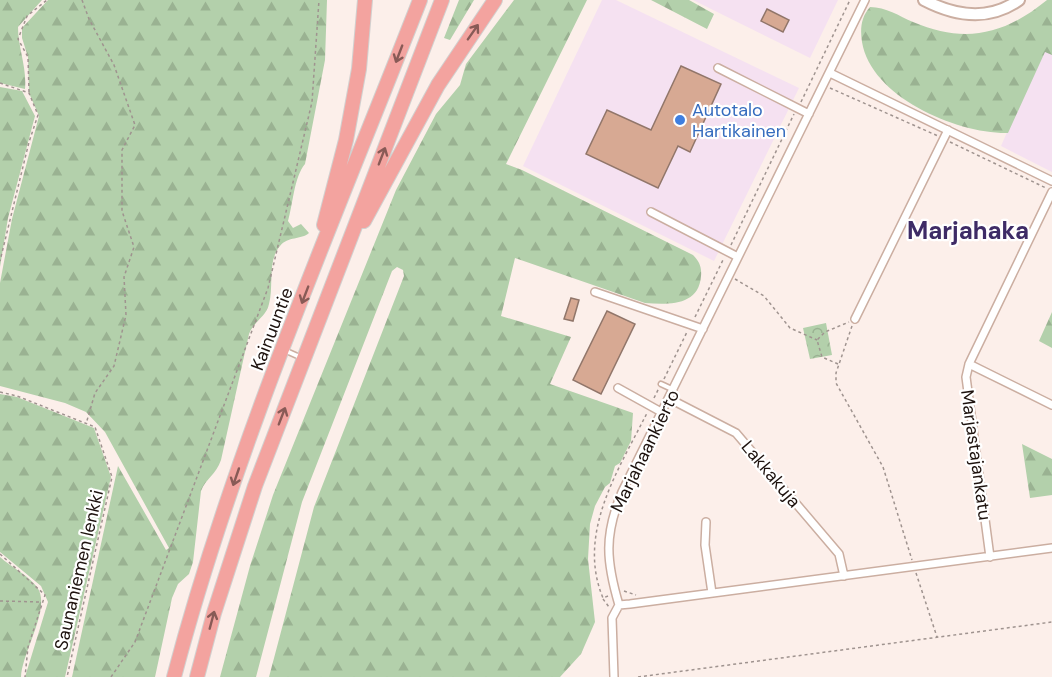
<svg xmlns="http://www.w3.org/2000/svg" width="1052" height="677" viewBox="0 0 1052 677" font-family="'DM Sans',sans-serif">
<defs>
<pattern id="forest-firs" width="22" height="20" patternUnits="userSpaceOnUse" patternTransform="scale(1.5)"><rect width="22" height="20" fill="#b3d0ab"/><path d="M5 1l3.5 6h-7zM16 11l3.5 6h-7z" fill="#9ab292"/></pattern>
<pattern id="park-crowns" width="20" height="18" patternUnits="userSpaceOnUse" patternTransform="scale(1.5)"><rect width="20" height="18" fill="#b3d0ab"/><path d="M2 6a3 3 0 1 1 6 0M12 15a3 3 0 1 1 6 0" fill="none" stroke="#9ab292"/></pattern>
</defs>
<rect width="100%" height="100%" fill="#fcefea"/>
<path fill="#f5e1f1" d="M602 0H616L799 88 714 261 523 166Z
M693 0H838L810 58Z
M1045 46 1052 49V172L1001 146Z"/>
<path fill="url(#forest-firs)" d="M0 0H42L18 27C18 48 27 67 25 89L0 83Z
M48 0H327L325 60 305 164C294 177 293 204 288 221L293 228 301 224 309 233C301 240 288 236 280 246 267 261 274 286 269 304 266 317 254 321 249 334L221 460C216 475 206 478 201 491L193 562 189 574 178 584 172 598 155 677H72L118 466 166 550 169 548 105 432 86 412 65 403 0 386V283L12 219 39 116 29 93 28 57 22 38V28Z
M459 0H474L450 40 444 38Z
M514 0H587L506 164 522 170 693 255C699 261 702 267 701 276 699 306 668 305 645 303L515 258 501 316 571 337 550 384 633 413 631 441 620 463 615 466 610 483 605 487 595 506 590 524 588 559 595 622 581 654 560 677H269L314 507 404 276 403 270 397 267 392 271 302 502 256 677H220L250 566 273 495 396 190 436 114 460 85 466 64Z
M651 0H689L714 14 707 29Z
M1047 0H1052V55L1045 52 1008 133C957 134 871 97 862 42 860 29 861 17 870 7 886 7 899 16 913 22 965 44 1004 35 1047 0Z
M0 87 22 91 35 116 8 218 0 267Z
M1052 312V348L1039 341Z
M0 394 17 397 94 428 111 477 65 677H25L48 602 41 586 0 552Z
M1022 444 1052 459V495L1030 498Z
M0 557C11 567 28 575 37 587 52 607 22 652 21 677H0Z"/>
<path fill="url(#park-crowns)" d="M826 323 832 355 810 359 803 328Z"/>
<path fill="#d7a993" stroke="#91766a" stroke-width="1.5" d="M767 9 789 20 783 32 761 21Z
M681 66 721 84 690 152 678 146 658 188 586 154 607 110 651 130Z
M571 298 579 300 573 321 564 319Z
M607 311 635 324 601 394 573 380Z"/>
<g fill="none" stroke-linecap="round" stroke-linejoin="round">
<g stroke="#cbaea1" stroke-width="7">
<path id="lane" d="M284 350 302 358
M661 384 674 390"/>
</g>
<g stroke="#cbaea1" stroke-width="10">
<path id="street" d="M865 0 622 492C604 535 606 561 619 605L630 604 1052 548
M718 68 809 114
M830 73 1052 181
M651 212 738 257
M595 292 703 329
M855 319 948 130
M969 364 1052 405
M618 388 663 413
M670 399 736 433 839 554 844 576
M706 522 705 545 712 593
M990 557 966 377 969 364 1052 192
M614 677 612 618 619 605"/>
</g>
<g stroke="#cbaea1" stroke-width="14">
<path id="secondary" d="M924 0C955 16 988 22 1019 0"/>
</g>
<g stroke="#d2d0cf" stroke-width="16">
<path id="highway" d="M364 221 438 85 495 0
M324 225 346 140 359 69 365 0
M174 677C235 445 333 223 420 0
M197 677 214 613 255 486 442 0"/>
</g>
<path stroke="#9f938f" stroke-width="1.5" stroke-dasharray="3 3" stroke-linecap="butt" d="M82 0 89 19 114 65 135 125 122 150V211L134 247 124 277 126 315 114 366 95 393 86 424
M0 83 29 93 38 115 29 142 0 261
M830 88 938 136
M29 92 28 57 18 39 27 16 47 0
M801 102 850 0
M950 142 1046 188
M731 245 794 114
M735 279 764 296 790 328 817 340
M695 317 723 260
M852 326 836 373V383L883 467 912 560
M838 364 822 357 817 340 825 332 849 322
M664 379 687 332
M0 392 17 396 95 427 112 477 67 677
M654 398 659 388
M0 554 45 595 28 647 25 677
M916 573 937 637
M624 591 636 595
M608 596 603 598C576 533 619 469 647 413
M603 599 609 607
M0 601 41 602
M111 677 135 642 268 288 312 102 319 0
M638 677 1052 622"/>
<use href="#lane" stroke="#fff" stroke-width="4"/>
<use href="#street" stroke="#fff" stroke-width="7"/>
<use href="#secondary" stroke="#fff" stroke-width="10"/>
<use href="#highway" stroke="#f3a39f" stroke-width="14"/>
</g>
<defs><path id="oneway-shaft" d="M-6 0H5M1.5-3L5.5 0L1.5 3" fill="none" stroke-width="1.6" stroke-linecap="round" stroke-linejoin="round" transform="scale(1.5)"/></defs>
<g stroke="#885a56">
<use href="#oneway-shaft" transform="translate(473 32) rotate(-55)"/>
<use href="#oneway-shaft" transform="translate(399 54) rotate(111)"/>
<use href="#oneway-shaft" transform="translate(382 156) rotate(-69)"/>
<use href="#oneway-shaft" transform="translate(305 295) rotate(111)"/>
<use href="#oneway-shaft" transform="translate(282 416) rotate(-69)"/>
<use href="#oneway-shaft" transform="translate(236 477) rotate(109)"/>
<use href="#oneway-shaft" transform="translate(212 620) rotate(-75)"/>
</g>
<circle fill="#3f7fe0" stroke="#fff" stroke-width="2" cx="680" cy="120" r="6"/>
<g text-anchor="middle" stroke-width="4.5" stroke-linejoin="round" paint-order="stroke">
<g font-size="18" fill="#366cbe" stroke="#fff" text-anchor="start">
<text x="692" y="116">Autotalo<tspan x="692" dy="21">Hartikainen</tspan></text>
</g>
<g font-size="18" fill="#1d120e" stroke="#fff">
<text transform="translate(272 329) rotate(-69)" y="6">Kainuuntie</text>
<text transform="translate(645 451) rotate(-64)" y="6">Marjahaankierto</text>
<text transform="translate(976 455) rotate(82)" y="6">Marjastajankatu</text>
<text transform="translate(771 474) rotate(50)" y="6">Lakkakuja</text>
<text transform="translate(79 570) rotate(-77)" y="6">Saunaniemen lenkki</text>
</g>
<g font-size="24" font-weight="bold" fill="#3e2b66" stroke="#fff">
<text x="968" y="239">Marjahaka</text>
</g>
</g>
</svg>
